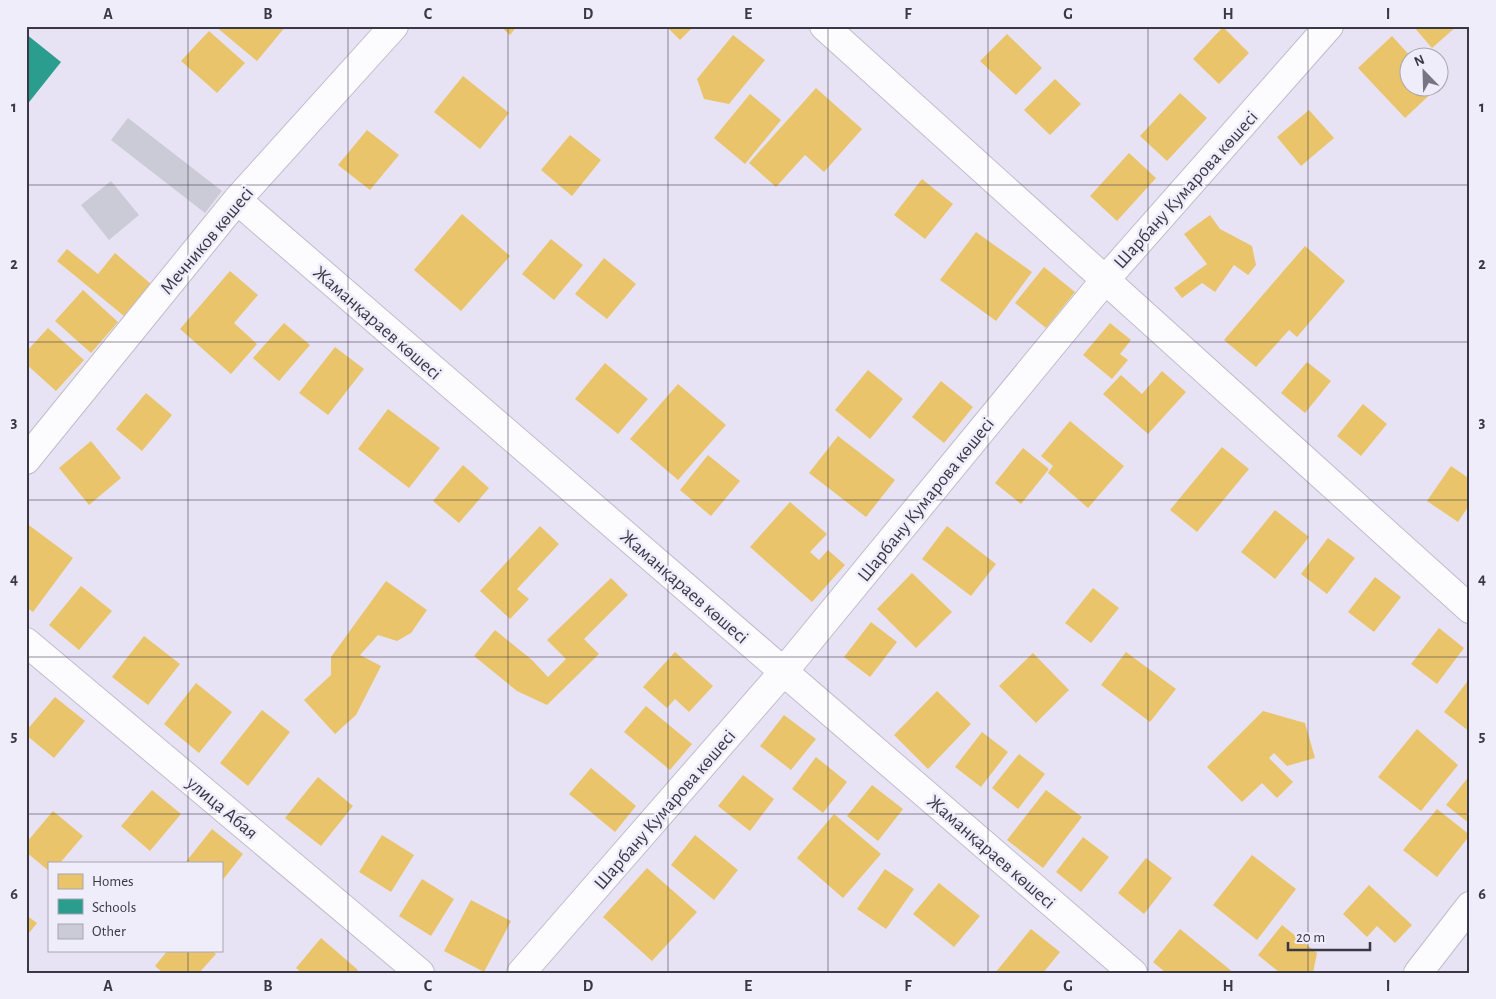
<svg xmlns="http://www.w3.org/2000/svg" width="1496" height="999" viewBox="0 0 1496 999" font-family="'Alegreya Sans',sans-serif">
<rect width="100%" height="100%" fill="#e8e3f4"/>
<path fill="#e9c46a" d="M215 26H286L257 61Z
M500 26H517L510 35Z
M666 26H694L680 40Z
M1413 26H1457L1432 48Z
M1223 27 1249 53 1219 84 1193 59Z
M209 31 245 63 217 93 181 61Z
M1007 34 1042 68 1016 95 980 61Z
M733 35 765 60 729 104 704 99 697 79Z
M1392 36 1412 58H1408V88H1437L1405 118 1358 68Z
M463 76 509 113 480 149 434 112Z
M1055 79 1081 104 1050 135 1024 110Z
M816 88 862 129 824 172 805 155 776 187 749 163Z
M1180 93 1207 118 1167 161 1140 136Z
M750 94 781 120 745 164 714 138Z
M1309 110 1334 138 1301 166 1277 137Z
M367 130 399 155 370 190 338 165Z
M570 135 601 160 572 196 541 170Z
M1129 153 1156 178 1117 221 1090 196Z
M922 179 953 204 925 239 894 215Z
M462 214 510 256 461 311 414 270Z
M1210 215 1220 229 1252 246 1256 265 1248 275 1234 265 1215 292 1202 283 1182 298 1174 288 1207 264 1184 234Z
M976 232 1032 272 996 321 940 280Z
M551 239 583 265 554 300 522 274Z
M1305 246 1345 281 1297 337 1289 330 1256 367 1224 340Z
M67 249 98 274 115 253 151 284 124 316 57 261Z
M604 258 636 284 607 319 575 294Z
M1044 267 1075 292 1046 328 1015 303Z
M230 271 258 295 234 323 257 344 231 374 180 329Z
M83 290 118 322 91 353 55 321Z
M284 323 310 345 279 381 253 358Z
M1110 323 1131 340 1120 354 1128 360 1112 379 1083 355Z
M48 328 84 360 56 391 26 364V352Z
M335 347 364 369 328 415 299 393Z
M1307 362 1331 381 1305 413 1281 393Z
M605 363 648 399 618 434 575 399Z
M868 370 903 399 870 439 835 410Z
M1162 371 1186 392 1148 434 1103 394 1121 375 1142 394Z
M941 381 973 407 944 443 912 417Z
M678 384 726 425 678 480 630 439Z
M146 393 172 415 142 451 116 429Z
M1363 404 1387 424 1361 456 1337 436Z
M388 409 440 448 409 488 358 449Z
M1070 421 1124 466 1088 508 1048 473 1053 466 1041 456Z
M838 436 895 480 866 517 809 473Z
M91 441 121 478 89 505 59 468Z
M1222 447 1249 469 1197 532 1170 510Z
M1023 448 1049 469 1021 504 995 483Z
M708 455 740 481 711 516 680 490Z
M463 465 489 488 459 523 433 501Z
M1451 466 1470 479V504L1458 522 1427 501Z
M790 502 827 534 810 552 819 560 828 550 845 565 812 602 750 547Z
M1275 510 1309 537 1275 579 1241 552Z
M26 523 73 558 33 612 26 607Z
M540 526 559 544 517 589 529 599 510 619 480 591Z
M947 526 996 564 971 596 922 559Z
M1328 538 1355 558 1327 594 1301 574Z
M912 573 952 612 916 648 877 609Z
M1375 577 1401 597 1374 632 1348 612Z
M611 578 628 595 584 639 599 654 547 705 517 691 474 656 495 630 532 660 548 677 566 659 547 640Z
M386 581 427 610 411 633 397 641 378 635 360 655 381 666 356 715 335 734 304 700 331 675V657Z
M81 586 112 611 79 650 49 625Z
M1093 588 1119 608 1091 643 1065 623Z
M871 622 897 642 870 677 844 657Z
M1439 628 1464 648 1437 684 1411 664Z
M144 636 180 664 148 705 112 677Z
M675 652 713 686 689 712 675 699 667 708 643 687Z
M1126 652 1176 689 1150 722 1101 685Z
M1033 653 1069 690 1036 723 999 686Z
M1470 678V732L1444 712Z
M196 683 232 712 199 753 164 724Z
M937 691 971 724 928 769 894 735Z
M55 697 85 721 54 758 26 735V731Z
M646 706 692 744 670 770 624 732Z
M262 710 290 732 248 786 220 763Z
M1263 711 1305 723 1315 758 1287 766 1274 753 1269 758 1293 782 1277 798 1262 783 1242 802 1207 767Z
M784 715 816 739 791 770 760 746Z
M1417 729 1458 765 1421 811 1378 777Z
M982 732 1008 752 981 787 955 767Z
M1019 754 1045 774 1018 809 992 788Z
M816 757 847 782 823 813 792 789Z
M591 768 636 806 615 832 569 794Z
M743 775 774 799 750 831 718 806Z
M1470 775V824L1446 805Z
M318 777 353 806 321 846 285 818Z
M872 785 903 809 878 841 847 816Z
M152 790 181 814 150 851 121 826Z
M1046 790 1082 817 1043 868 1007 840Z
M1437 809 1470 835 1437 877 1403 850Z
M53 811 83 836 60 863H49V871L26 852V843Z
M834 814 881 854 843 898 797 858Z
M212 829 243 854 221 882V863H185Z
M382 835 414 855 391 892 359 872Z
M695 835 738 870 714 900 671 865Z
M1083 837 1109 857 1081 892 1056 872Z
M1252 855 1296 889 1257 940 1213 905Z
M1146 858 1172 878 1144 914 1118 893Z
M647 868 697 912 652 961 603 917Z
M885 869 914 889 886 929 857 909Z
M422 879 454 899 431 936 399 916Z
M939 883 980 916 954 947 913 914Z
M1369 885 1412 925 1395 943 1377 926 1367 937 1343 914Z
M471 900 511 921 484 972 444 951Z
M26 915 37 923 26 937Z
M1282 925 1317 953 1313 973H1280L1258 955Z
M1031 929 1060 952 1043 973H995Z
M1180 929 1234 973H1166L1153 962Z
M321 938 358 970 355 973H302L296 968Z
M168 950H212L216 954 199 973H163L155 966Z"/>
<path fill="#2a9d8f" d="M26 34 61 62 26 106Z"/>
<path fill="#cacbd7" d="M128 118 222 191 205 213 111 140Z
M111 181 139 215 109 240 81 205Z"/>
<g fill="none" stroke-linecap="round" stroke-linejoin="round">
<g stroke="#c0bcca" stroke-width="30">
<path id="minor" d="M237 200 1133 973
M26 460 237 200 394 26
M521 973 784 671 1105 280 1329 26"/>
</g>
<g stroke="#c0bcca" stroke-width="30">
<path id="tertiary" d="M26 642 420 973
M1418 973 1470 906"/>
</g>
<g stroke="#c0bcca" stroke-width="30">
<path id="secondary" d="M824 26 1470 609"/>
</g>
<use href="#minor" stroke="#fcfbfd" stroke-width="28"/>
<use href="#tertiary" stroke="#fcfbfd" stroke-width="28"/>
<use href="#secondary" stroke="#fcfbfd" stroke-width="28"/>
</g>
<path fill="none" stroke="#3b3846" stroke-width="1" stroke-opacity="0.55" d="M188 26V863M348 26V973M508 26V973M668 26V973M828 26V973M988 26V973M1148 26V973M1308 26V973M26 185H1470M26 342H1470M26 500H1470M26 657H1470M26 814H1470M188 950V973"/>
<g text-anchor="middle" stroke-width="5" stroke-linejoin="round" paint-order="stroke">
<g font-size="19" fill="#3b3846" stroke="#f0edfb">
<text transform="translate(1185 189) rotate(-48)" y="7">Шарбану Кумарова көшесі</text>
<text transform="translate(206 240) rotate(-50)" y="7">Мечников көшесі</text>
<text transform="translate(378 322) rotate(41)" y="7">Жаманқараев көшесі</text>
<text transform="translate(925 499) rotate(-51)" y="7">Шарбану Кумарова көшесі</text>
<text transform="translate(685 586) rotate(41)" y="7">Жаманқараев көшесі</text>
<text transform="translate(223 807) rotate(40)" y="7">улица Абая</text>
<text transform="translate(664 809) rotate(-49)" y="7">Шарбану Кумарова көшесі</text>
<text transform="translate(992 851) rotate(41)" y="7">Жаманқараев көшесі</text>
</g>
</g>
<rect width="1496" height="999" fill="none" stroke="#f0edfb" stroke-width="55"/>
<rect x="48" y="862" width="175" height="90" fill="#f0edfb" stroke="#a8a5b3"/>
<rect x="58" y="874" width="25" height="15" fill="#e9c46a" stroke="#a8a5b3"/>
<text x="92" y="886" font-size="15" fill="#3b3846">Homes</text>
<rect x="58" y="899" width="25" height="15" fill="#2a9d8f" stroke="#a8a5b3"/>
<text x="92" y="912" font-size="15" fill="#3b3846">Schools</text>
<rect x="58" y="924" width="25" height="15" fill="#cacbd7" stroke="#a8a5b3"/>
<text x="92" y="936" font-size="15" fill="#3b3846">Other</text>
<g transform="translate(1424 72) rotate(337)"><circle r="24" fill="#f0edfb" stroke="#a8a5b3"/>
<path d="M0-4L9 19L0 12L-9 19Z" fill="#787483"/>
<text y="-8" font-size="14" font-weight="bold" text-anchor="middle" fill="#3b3846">N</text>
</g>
<path d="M1288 942v8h82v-8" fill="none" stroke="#3b3846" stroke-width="2.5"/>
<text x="1296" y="942" font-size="15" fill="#3b3846" stroke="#f0edfb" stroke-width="4" paint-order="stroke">20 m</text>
<rect x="28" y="28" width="1440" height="944" fill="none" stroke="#3b3846" stroke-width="2"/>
<g font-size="16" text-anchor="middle" font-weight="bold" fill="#3b3846">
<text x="108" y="19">A</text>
<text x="268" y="19">B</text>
<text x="428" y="19">C</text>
<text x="588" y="19">D</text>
<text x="748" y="19">E</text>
<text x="908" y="19">F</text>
<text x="1068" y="19">G</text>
<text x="1228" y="19">H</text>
<text x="1388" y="19">I</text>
<text x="14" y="112">1</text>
<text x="1482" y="112">1</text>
<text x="14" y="269">2</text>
<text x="1482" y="269">2</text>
<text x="14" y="427">3</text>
<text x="1482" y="427">3</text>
<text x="14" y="584">4</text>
<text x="1482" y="584">4</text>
<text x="14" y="741">5</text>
<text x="1482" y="741">5</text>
<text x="14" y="899">6</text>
<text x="1482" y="899">6</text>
<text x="108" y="991">A</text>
<text x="268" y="991">B</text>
<text x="428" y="991">C</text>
<text x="588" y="991">D</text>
<text x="748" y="991">E</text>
<text x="908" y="991">F</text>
<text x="1068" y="991">G</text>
<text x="1228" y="991">H</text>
<text x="1388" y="991">I</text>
</g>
</svg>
